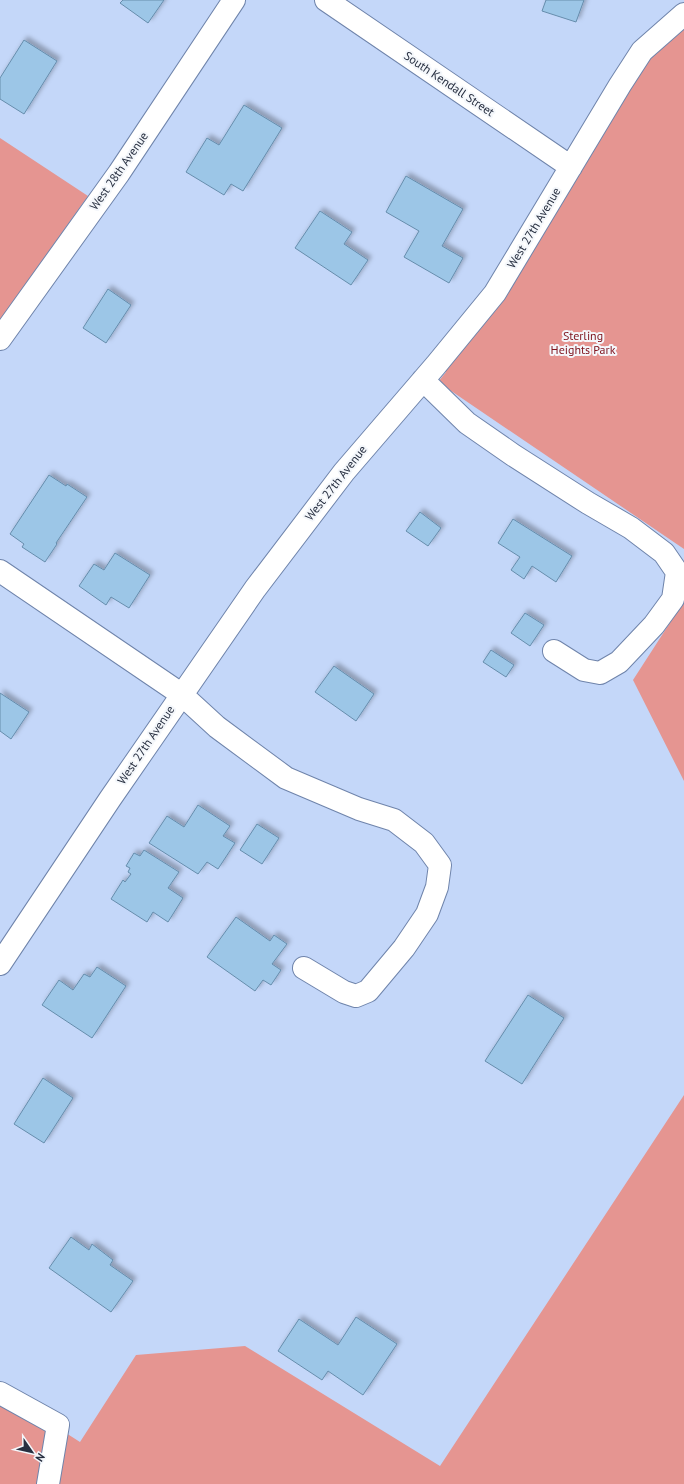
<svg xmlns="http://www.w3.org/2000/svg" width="684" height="1484" viewBox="0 0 684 1484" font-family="'PT Sans',sans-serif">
<defs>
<filter id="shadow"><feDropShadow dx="3.5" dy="-3.5" stdDeviation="2" flood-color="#0004"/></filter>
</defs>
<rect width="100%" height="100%" fill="#c4d7f9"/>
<path fill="#e59591" d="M684 14V549L438 382 446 372 436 365 620 85Z
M0 138 88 196 0 320Z
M684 601V781L633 680Z
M684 1095V1484H0V1391L80 1442 136 1355 245 1346 440 1466Z"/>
<path fill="#9cc6e7" stroke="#668dac" filter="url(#shadow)" d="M123 0H164L148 23 120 3Z
M546 0H584L576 22 542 11Z
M24 40 57 61 24 114 0 99V78Z
M244 105 282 128 243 191 231 184 224 195 186 172 207 138 219 145Z
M406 176 463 209 442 246 463 258 449 283 404 257 419 231 386 212Z
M320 211 352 232 344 244 368 260 351 285 295 248Z
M108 289 131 305 106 343 83 328Z
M49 475 66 486 67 484 87 497 56 543 57 544 45 562 22 547 24 544 10 534Z
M420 512 441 528 428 546 406 531Z
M513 519 572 556 556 582 532 566 524 579 511 570 520 557 498 543Z
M115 553 150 575 129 608 111 597 106 605 79 586 94 564 104 570Z
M525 613 544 625 530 646 511 633Z
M491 650 514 665 506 677 483 662Z
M334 666 374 694 356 721 315 692Z
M0 693 29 712 11 739 0 731Z
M198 805 230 826 223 836 235 843 218 869 207 862 198 874 149 843 167 816 184 827Z
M257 824 279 838 262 864 240 850Z
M144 850 179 872 168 888 183 898 168 922 153 912 147 922 111 899 123 880 125 882 131 874 128 872 130 868 126 866 134 853 140 856Z
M236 917 270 941 274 935 287 944 272 964 281 970 271 985 263 980 255 991 207 957Z
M97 967 126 986 92 1038 42 1005 59 980 73 990 84 974 90 977Z
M528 995 564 1018 522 1084 485 1061Z
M43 1078 73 1098 44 1143 14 1124Z
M71 1237 89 1250 92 1244 113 1260 110 1265 133 1281 111 1312 49 1268Z
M356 1317 397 1344 363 1395 328 1371 322 1380 278 1351 299 1319 338 1345Z"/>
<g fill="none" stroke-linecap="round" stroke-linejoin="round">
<g stroke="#6f84ab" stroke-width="24">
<path id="minor" d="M326 0 571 167
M0 339 119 173 234 0
M423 380 467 423 513 455 588 503 631 528 664 553 677 572 673 599 654 625 619 662 600 673 584 670 554 651
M0 571 181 694 217 727 286 778 359 809 394 820 424 843 440 865 437 887 427 914 404 948 368 991 356 996 344 992 304 968
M0 964 110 799 255 589 344 472 436 365 495 293 620 85 642 51 684 14
M0 1393 58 1425 48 1484"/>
</g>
<use href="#minor" stroke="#fff" stroke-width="22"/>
</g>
<g text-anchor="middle" stroke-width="4" stroke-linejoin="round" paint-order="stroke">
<g font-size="12" fill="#272f40" stroke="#f4f7fb">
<text transform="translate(449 84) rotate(34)" y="4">South Kendall Street</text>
<text transform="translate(119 171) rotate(-55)" y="4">West 28th Avenue</text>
<text transform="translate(534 228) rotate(-59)" y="4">West 27th Avenue</text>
<text transform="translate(336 483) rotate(-52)" y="4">West 27th Avenue</text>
<text transform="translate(146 745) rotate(-56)" y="4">West 27th Avenue</text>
</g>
<g font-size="12" fill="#7e131d" stroke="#f4f7fb">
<text x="583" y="340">Sterling<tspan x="583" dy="14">Heights Park</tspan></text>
</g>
</g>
<g transform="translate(32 1452) rotate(124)" stroke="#f4f7fb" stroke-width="3" paint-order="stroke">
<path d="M0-3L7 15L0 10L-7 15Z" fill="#272f40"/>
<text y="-6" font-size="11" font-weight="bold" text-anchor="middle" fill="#272f40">N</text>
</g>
</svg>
